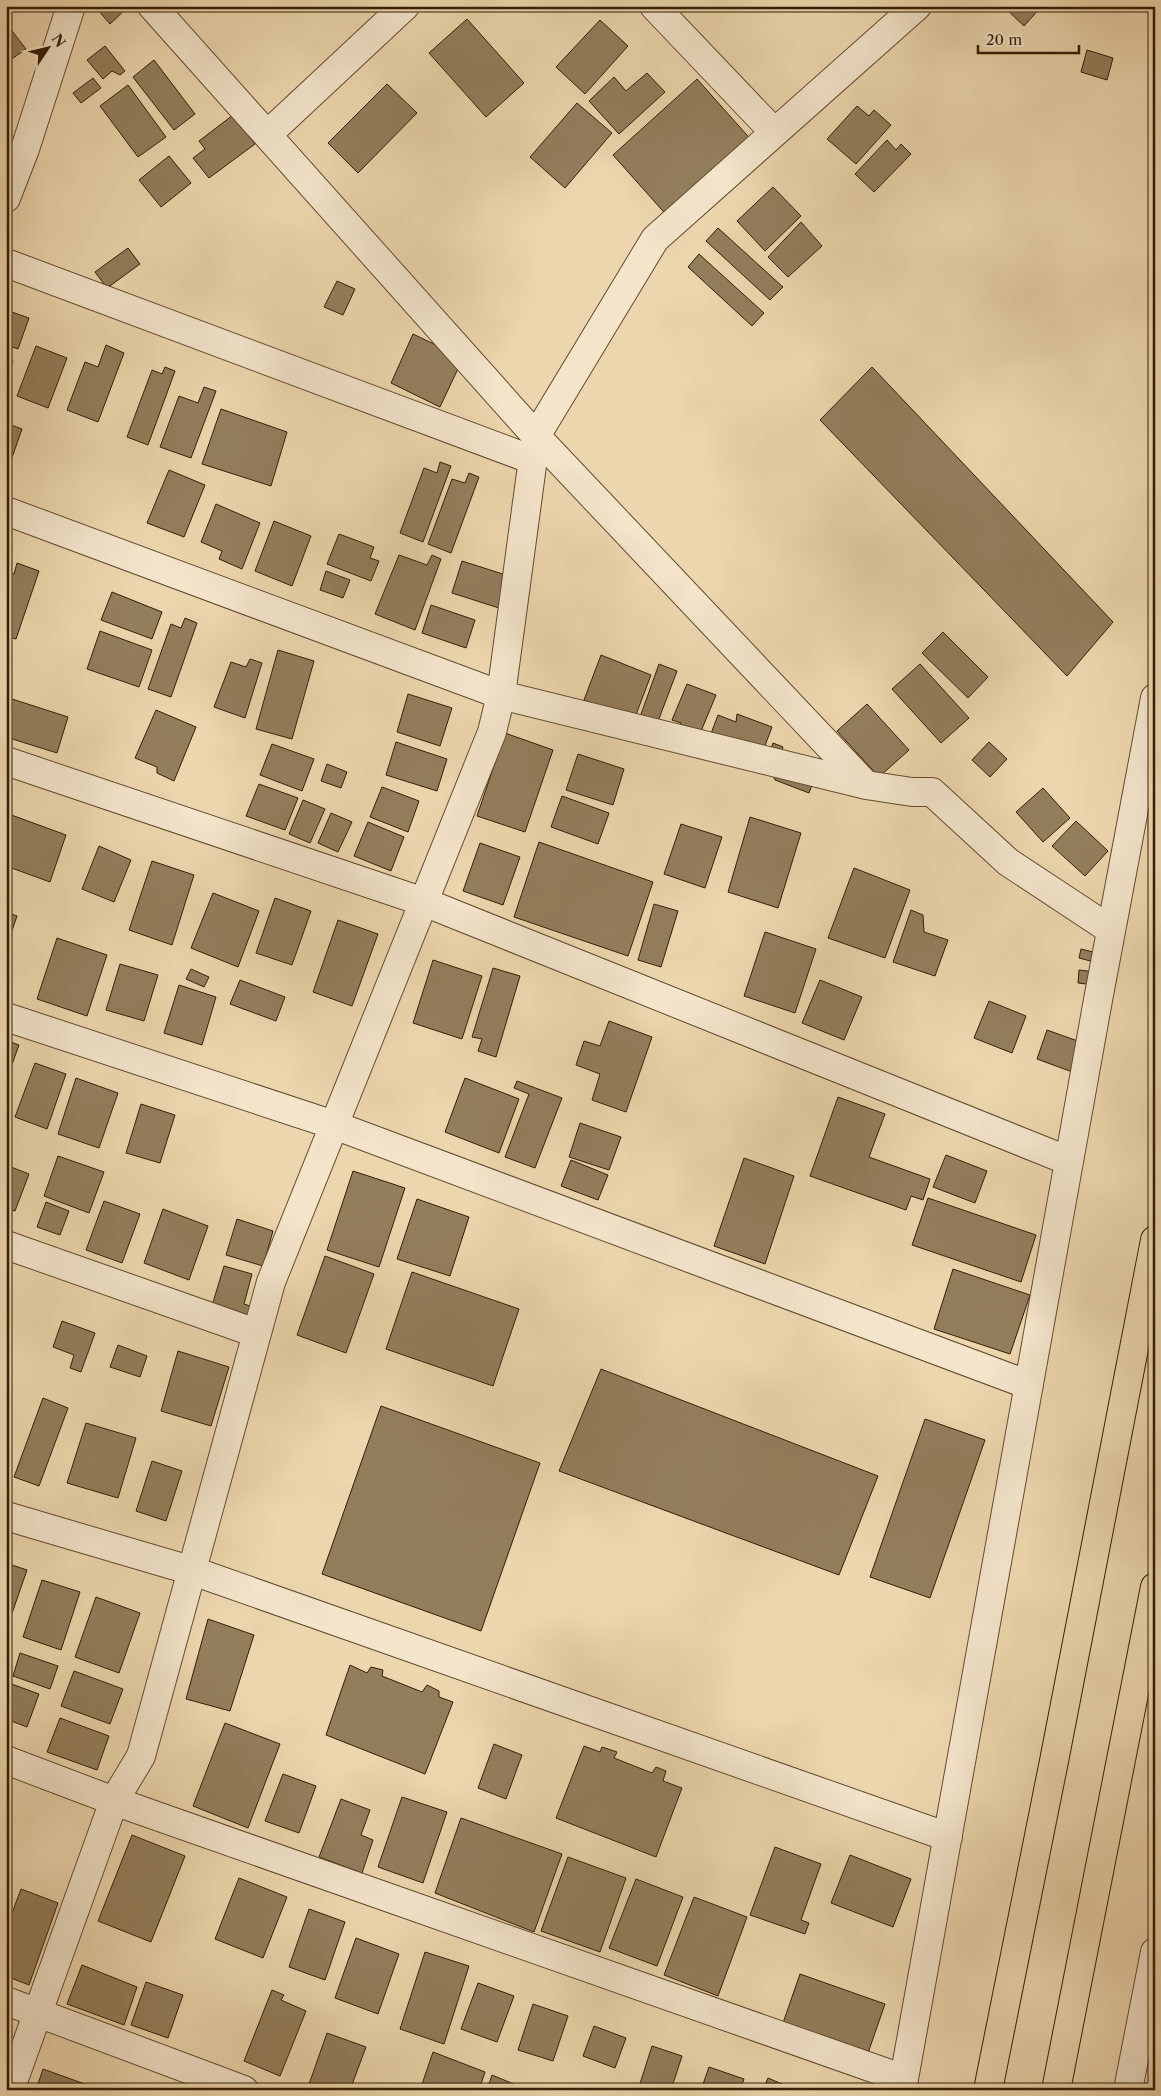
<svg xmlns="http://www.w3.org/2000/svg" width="1161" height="2096" viewBox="0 0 1161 2096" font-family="'Libre Caslon Text',serif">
<rect width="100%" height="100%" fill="#ecd6ad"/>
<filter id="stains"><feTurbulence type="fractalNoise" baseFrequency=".004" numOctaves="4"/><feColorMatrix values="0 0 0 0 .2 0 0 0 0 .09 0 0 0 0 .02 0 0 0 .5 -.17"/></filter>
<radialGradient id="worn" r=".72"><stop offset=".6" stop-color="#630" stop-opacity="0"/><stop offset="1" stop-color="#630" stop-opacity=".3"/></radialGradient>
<path fill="#937e5c" stroke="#331e05" d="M100 6H125L127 8 110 24 97 9Z
M1003 6H1042L1024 26Z
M467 19 524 83 486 117 429 53Z
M600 20 628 46 585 94 556 67Z
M6 23 26 49 6 63Z
M105 46 125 71 120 75 112 71 103 79 87 60Z
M1087 50 1113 58 1107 80 1081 72Z
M154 60 195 114 174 130 133 77Z
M1155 72V98L1151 97Z
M647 73 665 92 619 134 589 101 614 77 626 91Z
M93 78 101 88 81 103 73 93Z
M697 79 754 143 670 219 613 155Z
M387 84 417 113 358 173 328 143Z
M128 85 166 137 138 157 100 106Z
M577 103 612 133 565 188 530 157Z
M857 106 869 116 874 110 891 125 856 164 827 139Z
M233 115 255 144 209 178 193 158 205 149 199 141Z
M887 140 896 150 901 144 911 154 874 192 855 174Z
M169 156 191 183 161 207 139 180Z
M773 187 801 216 765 251 737 221Z
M801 222 822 246 788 277 768 257Z
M718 228 783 287 770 300 706 241Z
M128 248 140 264 107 288 95 272Z
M699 254 764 313 752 326 688 267Z
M337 281 355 289 343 315 324 307Z
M6 310 29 318 18 349 6 345Z
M413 334 463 358 440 407 391 383Z
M106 345 124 353 98 422 67 410 85 362 98 367Z
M36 346 67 358 48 408 17 396Z
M6 358 13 361 6 379Z
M165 367 175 371 148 445 127 437 152 370 162 374Z
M872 367 1113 622 1067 676 820 420Z
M204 387 216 391 191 458 160 447 179 396 198 403Z
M221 409 287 432 271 486 202 464Z
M6 423 22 429 6 475Z
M440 462 451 466 423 542 400 533 424 468 437 473Z
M169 470 205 485 184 537 147 523Z
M469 473 479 477 451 553 428 544 452 479 465 483Z
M216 504 260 523 242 569 219 559 222 551 201 542Z
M274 521 311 536 292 586 255 571Z
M339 534 374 547 370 558 379 561 371 581 327 564Z
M399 555 427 565 432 555 441 559 415 630 375 614Z
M462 561 509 576 499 608 452 593Z
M17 563 39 571 16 639 6 636V572L14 574Z
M326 571 350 580 343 598 320 590Z
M112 592 162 612 152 639 101 620Z
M431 605 475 620 466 648 422 633Z
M185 618 197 623 171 697 148 689 171 624 181 628Z
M100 631 152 650 139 687 87 669Z
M943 632 988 677 968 698 922 653Z
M278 650 314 661 292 739 256 729Z
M601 655 651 675 634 720 584 700Z
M250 659 262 663 245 718 214 707 231 662 246 667Z
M659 664 677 671 657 724 640 717Z
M920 664 969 718 941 743 892 689Z
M687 684 716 695 697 741 677 733 681 723 672 720Z
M408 694 452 708 440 746 397 732Z
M9 698 68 717 57 753 6 737V706Z
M867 704 909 750 879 777 837 731Z
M156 710 196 727 174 781 157 773V767L135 758Z
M737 714 772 727 757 767 706 747 718 715 736 722Z
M505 733 553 750 525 832 477 816Z
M396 742 447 759 437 791 386 775Z
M989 742 1007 759 990 777 972 760Z
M773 743 783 747 779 760 814 779 809 793 775 780 773 775 762 772Z
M272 744 314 759 302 791 260 775Z
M578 754 624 769 613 805 566 790Z
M327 764 347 772 341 788 321 781Z
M259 784 298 798 285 830 246 816Z
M382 787 419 801 408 832 370 817Z
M1043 788 1070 818 1043 842 1016 812Z
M562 796 609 813 598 844 551 827Z
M303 800 325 809 310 843 289 834Z
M6 813 66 835 50 882 6 866Z
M331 813 352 822 338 852 318 843Z
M750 817 801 833 778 908 728 892Z
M1076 821 1108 851 1085 876 1052 846Z
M368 822 404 837 391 871 354 856Z
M681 824 722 837 705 888 664 874Z
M539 842 653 882 628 956 514 917Z
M480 843 520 857 503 905 463 891Z
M99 846 131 860 114 902 82 889Z
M152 861 194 875 172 945 129 930Z
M854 868 910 890 885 958 828 938Z
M213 893 259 911 238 967 191 948Z
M275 898 311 911 292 965 256 953Z
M654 904 678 911 661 967 638 960Z
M911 910 923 915 924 932 948 940 935 976 893 962Z
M6 912 17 916 6 948Z
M338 920 378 934 352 1006 313 992Z
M765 932 816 949 795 1013 744 996Z
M57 938 107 955 87 1016 37 999Z
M1081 949 1097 953 1094 962 1079 958Z
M433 960 482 976 462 1039 413 1023Z
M120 964 158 975 144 1021 106 1010Z
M493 968 520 976 496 1057 478 1051 482 1039 472 1037Z
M191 969 209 977 204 987 186 979Z
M1079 970 1095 972 1094 985 1078 983Z
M240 980 285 997 276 1021 230 1004Z
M820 980 862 997 844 1040 802 1023Z
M179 985 216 997 202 1045 164 1033Z
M989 1001 1026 1016 1012 1053 974 1038Z
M609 1021 652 1037 626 1112 592 1100 600 1074 576 1065 584 1041 600 1046Z
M1047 1030 1086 1044 1075 1073 1037 1059Z
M6 1040 19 1045 6 1081Z
M35 1063 66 1074 47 1129 15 1117Z
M76 1078 118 1093 99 1148 58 1134Z
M465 1078 519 1099 499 1153 445 1132Z
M517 1081 562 1098 535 1168 505 1157 529 1094 514 1088Z
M838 1097 885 1114 869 1157 930 1179 923 1200 911 1196 906 1210 810 1176Z
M141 1104 175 1115 160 1163 126 1153Z
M580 1123 621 1137 609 1170 569 1157Z
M946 1155 987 1171 975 1203 933 1187Z
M58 1156 104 1172 89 1213 44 1196Z
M744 1158 794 1176 765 1264 714 1246Z
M571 1160 608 1175 598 1200 561 1186Z
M6 1165 29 1174 15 1211 6 1208Z
M353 1171 405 1188 379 1267 327 1250Z
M928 1198 1036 1235 1021 1282 912 1245Z
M417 1199 469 1217 450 1276 397 1259Z
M104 1201 140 1214 122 1263 86 1250Z
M46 1202 69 1211 60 1235 37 1227Z
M163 1209 208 1226 189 1280 144 1263Z
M237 1219 273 1231 263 1266 226 1255Z
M325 1256 374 1274 346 1353 297 1335Z
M224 1266 252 1274 244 1304 259 1309 254 1322 211 1309Z
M953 1269 1030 1295 1010 1354 934 1329Z
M412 1272 519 1309 493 1386 386 1349Z
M62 1321 95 1333 81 1372 70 1368 74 1355 53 1347Z
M118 1345 147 1356 140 1377 110 1367Z
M178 1351 229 1367 211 1426 161 1411Z
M601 1369 878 1476 839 1575 559 1471Z
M43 1398 68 1408 39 1486 14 1477Z
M381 1406 540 1463 481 1631 322 1574Z
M925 1419 985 1440 930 1598 870 1577Z
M86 1423 136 1438 118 1498 67 1483Z
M152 1461 182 1471 166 1521 136 1511Z
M6 1563 27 1570 10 1619 6 1618Z
M42 1580 80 1592 61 1650 23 1637Z
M96 1597 140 1613 119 1673 75 1657Z
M208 1619 254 1635 230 1711 186 1699Z
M20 1653 58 1666 50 1689 13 1676Z
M350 1665 367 1673 371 1667 383 1670 382 1676 422 1692 427 1685 439 1691V1697L453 1702 425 1774 326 1735Z
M74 1671 123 1689 110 1724 61 1706Z
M6 1682 39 1694 27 1727 6 1719Z
M60 1718 109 1736 97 1770 47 1752Z
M225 1723 280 1744 248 1828 193 1806Z
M494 1744 522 1755 506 1799 478 1788Z
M584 1746 600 1752 602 1747 617 1752 614 1758 652 1773 656 1767 666 1771 663 1781 682 1788 656 1857 556 1818Z
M283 1774 316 1786 299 1833 265 1821Z
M402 1797 447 1812 423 1883 378 1867Z
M341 1799 370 1810 361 1835 373 1840 362 1873 319 1857Z
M461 1818 562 1854 534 1932 435 1893Z
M132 1835 185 1856 151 1942 98 1921Z
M775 1847 821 1864 801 1920 809 1923 805 1934 750 1915Z
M850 1855 911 1879 893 1927 831 1903Z
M568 1857 626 1878 600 1952 541 1931Z
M239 1878 287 1897 263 1958 215 1939Z
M636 1879 683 1897 657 1966 609 1948Z
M21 1889 58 1903 29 1985 6 1976V1929Z
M694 1897 747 1917 718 1996 664 1975Z
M309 1909 345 1922 325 1980 289 1967Z
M356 1938 399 1954 378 2014 335 1998Z
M425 1952 469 1966 444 2044 400 2029Z
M82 1965 137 1987 124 2025 67 2004Z
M800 1974 885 2004 868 2053 783 2023Z
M146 1982 183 1995 168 2038 131 2025Z
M478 1983 514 1996 497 2042 461 2029Z
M272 1990 284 1995 281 2000 306 2011 280 2076 244 2061Z
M533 2004 568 2016 553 2061 518 2050Z
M594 2026 626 2038 615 2068 583 2056Z
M327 2033 366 2047 350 2090H314L308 2087Z
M652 2046 682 2056 671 2090H638Z
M433 2052 485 2072 479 2090H420Z
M709 2067 744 2079 740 2090H701Z
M43 2069 96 2088 95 2090H36Z
M492 2075 528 2090H487Z
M768 2078 796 2090H763Z"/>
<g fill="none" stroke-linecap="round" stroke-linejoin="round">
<g stroke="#614c2f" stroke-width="30">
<path id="minor" d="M654 6 774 132
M917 6 655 239 536 436 866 785 912 792H932L1008 862 1111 930
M268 134 405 6
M6 198 25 149 71 6
M6 263 533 460
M6 511 501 695 866 785
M6 761 424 902 1069 1161
M6 1017 334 1125 1029 1385
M6 1245 256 1333
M6 1516 193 1571 948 1837
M6 1760 114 1801 904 2079
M6 2001 244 2090
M10 2090 114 1801 141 1756 271 1282 492 732 501 695 536 436 152 6
M902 2090 1098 1000 1155 698
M1128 2090 1155 1952"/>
</g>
<g stroke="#331e05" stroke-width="30">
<path id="highway" d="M988 2090 1055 1756 1155 1240
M1056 2090 1155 1587"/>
</g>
<use href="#minor" stroke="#f3e4ca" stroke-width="28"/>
<use href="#highway" stroke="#ecd6ad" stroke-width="28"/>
</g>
<rect width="1161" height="2096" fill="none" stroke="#ecd6ad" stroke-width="25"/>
<rect x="8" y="8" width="1146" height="2081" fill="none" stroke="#331e05" stroke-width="2.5"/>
<rect x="12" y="12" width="1136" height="2071" fill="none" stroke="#331e05"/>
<g transform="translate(48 48) rotate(55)" stroke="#f3e4ca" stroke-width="4" paint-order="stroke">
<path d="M0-4L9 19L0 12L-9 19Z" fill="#331e05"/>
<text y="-8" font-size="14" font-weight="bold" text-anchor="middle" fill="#331e05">N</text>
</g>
<path d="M978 45v8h101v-8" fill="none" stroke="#331e05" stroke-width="2.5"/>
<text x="986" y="45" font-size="15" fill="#331e05" stroke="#f3e4ca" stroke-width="4" paint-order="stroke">20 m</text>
<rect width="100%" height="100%" filter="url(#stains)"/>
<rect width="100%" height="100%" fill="url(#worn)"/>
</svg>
